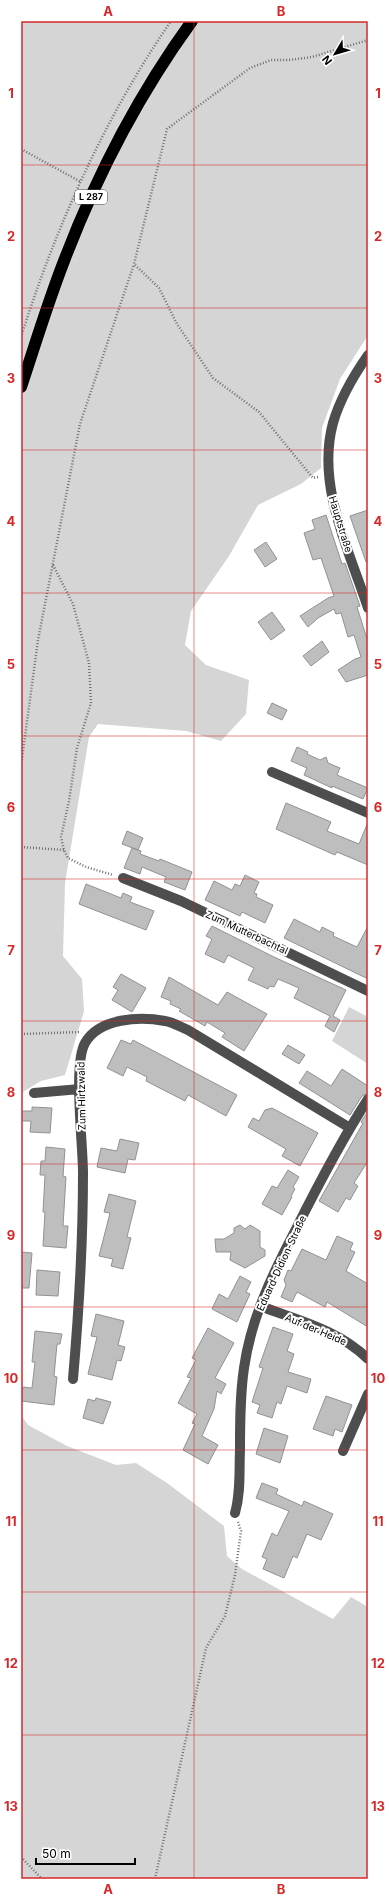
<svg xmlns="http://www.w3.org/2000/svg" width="389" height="1900" viewBox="0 0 389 1900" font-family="Inter,sans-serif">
<rect width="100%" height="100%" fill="#fff"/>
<path fill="#d5d5d5" d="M21 21H368V335L340 379 322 428 321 468 301 484 258 505 229 556 191 611 185 645 206 665 249 680 246 714 221 741 186 731 98 724 89 737 65 883 63 956 82 979 84 1011 65 1075 41 1081 21 1093Z
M349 1007 368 1017V1064L332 1041Z
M21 1415 28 1425 67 1446 116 1465 136 1463 167 1483 224 1526 227 1556 242 1569 333 1619 351 1597 368 1607V1879H21Z"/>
<path fill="#bebebe" stroke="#929292" d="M368 510V562H366L350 516Z
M326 515 342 564 345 563 360 606 357 607 368 642V675L346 682 338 670 355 659 361 657 354 635 348 637 341 613 336 614 334 609 318 618 308 627 300 616 328 598 334 596 321 558 313 560 304 533 315 529 312 520Z
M266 542 277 559 265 567 254 550Z
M272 612 285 630 271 640 258 622Z
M322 641 329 652 311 666 303 656Z
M272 703 287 710 282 720 267 713Z
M297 747 308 752 307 754 320 760 326 757 328 763 340 768 337 775 368 788 363 799 332 786V788L304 775 307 768 291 761Z
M286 803 331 822 327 831 359 844 368 822V865L337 852 335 855 276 829Z
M127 831 143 838 138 850 122 844Z
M132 848 141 851 140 854 159 861 160 859 192 872 185 890 164 882 166 877 142 867 140 874 124 868Z
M245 875 259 882 254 893 257 894 256 897 273 905 265 923 242 912 240 916 205 900 214 881 232 890 235 884 240 886Z
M86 884 121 898 123 893 132 897 130 902 154 911 146 930 79 904Z
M294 919 320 932 322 927 334 933 333 936 357 947 368 926V979L284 938Z
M212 926 274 957 346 990 333 1016 340 1020 334 1032 325 1026 330 1016 294 998 299 988 278 979 274 987 270 986 268 989 248 980 254 968 228 955 224 963 205 954 212 939 206 936Z
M121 974 146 988 132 1012 112 1000 118 990 113 987Z
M169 977 218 1005 227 992 267 1014 244 1051 222 1037 225 1033 207 1022 205 1026 179 1011 181 1009 170 1004 171 1001 161 997Z
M121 1040 131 1044 133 1040 237 1095 226 1116 188 1095 185 1101 146 1081 147 1077 127 1067 123 1076 107 1068Z
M288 1045 305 1055 299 1064 282 1054Z
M342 1069 368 1086V1093L362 1096 350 1115 299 1083 307 1071 331 1086Z
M32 1107 52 1108 50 1133 30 1132 31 1121H21V1111H32Z
M272 1108 318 1133 300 1166 282 1156 286 1149 248 1127 253 1118 259 1121 265 1110Z
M368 1111V1161L354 1183 358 1186 350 1200 346 1198 338 1212 319 1201 363 1123 361 1122Z
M120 1139 139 1143 135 1160 128 1159 125 1173 97 1167 101 1148 117 1151Z
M46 1147 65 1149 63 1176 66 1177 63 1226H68L66 1248 43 1246 45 1212H43L45 1175H40L41 1161H45Z
M288 1170 299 1177 293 1187 295 1189 291 1196 292 1197 282 1215 262 1204 272 1186 277 1188Z
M109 1194 136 1201 127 1237 131 1238 123 1269 111 1266 113 1259 99 1256 110 1213 104 1212Z
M240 1225 245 1229 250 1225 260 1231V1247L265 1250V1256L245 1268 230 1260 231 1252H216L215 1239H224L234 1233V1228Z
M337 1236 353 1243 350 1250 355 1252 346 1271 368 1284V1327L327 1302 325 1307 297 1292 292 1302 281 1297 286 1285 284 1280 288 1270 291 1271 302 1249 326 1260Z
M21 1252 32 1253 29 1288H21Z
M37 1270 60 1272 58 1296 36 1295Z
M240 1276 251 1282 246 1292 250 1294 237 1322 212 1309 219 1294 228 1299Z
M96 1314 124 1321 118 1345 125 1347 121 1361 117 1360 112 1380 88 1374 97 1337 91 1336Z
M273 1327 293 1334 287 1351 294 1354 288 1372 311 1379 307 1393 287 1386 281 1404 277 1402 272 1418 257 1413 260 1405 252 1402 263 1368 259 1367Z
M208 1328 234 1343 215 1378 226 1384 221 1394 217 1391 214 1409 202 1436 218 1445 208 1464 183 1450 195 1424 192 1423 197 1414 178 1403 191 1378 187 1377 196 1360 192 1358Z
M35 1331 62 1334 60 1344H57L54 1376 57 1377 54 1405 21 1401 23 1387 32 1388 35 1362H32Z
M326 1396 352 1405 342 1432 335 1429 333 1436 313 1429Z
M96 1398 111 1402 103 1424 83 1418 88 1399 95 1401Z
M264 1428 288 1436 280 1463 256 1454Z
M262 1483 278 1489 276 1494 302 1506 304 1501 333 1514 321 1540 307 1534 297 1558 293 1556 284 1578 263 1569 267 1559 262 1557 272 1533 277 1536 289 1511 256 1498Z"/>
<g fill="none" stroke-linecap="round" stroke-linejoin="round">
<g stroke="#dbdbdb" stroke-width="14">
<path id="highway" d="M21 387C35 345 48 302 64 261 96 177 139 94 192 21"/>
</g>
<path stroke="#707070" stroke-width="2.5" stroke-dasharray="1 2" stroke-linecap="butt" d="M21 149 81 182
M21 337C56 226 105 117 171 21
M318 477 313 478 259 412 213 378 177 324 159 288 134 264 167 129 250 68 271 60H289L312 57 368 40
M53 565 73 604 89 663 91 703 77 748 69 801 61 837 64 850 68 858 86 867 113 875
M21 766 38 640 80 424 134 264
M21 847 64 850
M21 1034 80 1032
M21 1857 42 1879
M155 1879 206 1648 225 1616 235 1575 241 1531 238 1522"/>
<path stroke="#4e4e4e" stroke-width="10" d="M368 355C354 375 340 399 333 423 316 485 349 550 368 608
M272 772 368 813
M123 878 181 901 368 991
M34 1093 80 1089
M260 1306C297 1320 339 1330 368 1359
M73 1379C79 1310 83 1241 83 1173 83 1144 73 1064 85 1043 99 1018 140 1016 165 1021 173 1022 180 1027 188 1030L350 1128
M343 1451 368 1394
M235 1513C241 1492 239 1471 240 1450 240 1422 240 1395 244 1368 251 1318 273 1273 296 1229 318 1185 341 1141 368 1099"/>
<use href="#highway" stroke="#000" stroke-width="12"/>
</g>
<path fill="none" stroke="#d62828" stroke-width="1" stroke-opacity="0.55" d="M194 21V1879M21 165H368M21 308H368M21 450H368M21 593H368M21 736H368M21 879H368M21 1021H368M21 1164H368M21 1307H368M21 1450H368M21 1592H368M21 1735H368"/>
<g text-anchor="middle" stroke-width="4" stroke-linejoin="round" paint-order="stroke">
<rect fill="#fff" stroke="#4c4c4c" stroke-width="1" x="75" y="190" width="32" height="14" rx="3"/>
<g font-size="9" font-weight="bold" fill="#000">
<text x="91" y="200">L 287</text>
</g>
<g font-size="10" fill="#000" stroke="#fff">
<text transform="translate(341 524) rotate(73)" y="4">Hauptstraße</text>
<text transform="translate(247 932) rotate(25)" y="4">Zum Mutterbachtal</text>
<text transform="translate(81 1096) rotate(-91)" y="4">Zum Hirtzwald</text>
<text transform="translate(281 1263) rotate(-65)" y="4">Eduard-Didion-Straße</text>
<text transform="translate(316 1329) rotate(23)" y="4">Auf der Heide</text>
</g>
</g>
<rect width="389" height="1900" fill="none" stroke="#ffffff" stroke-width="44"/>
<g transform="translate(335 54) rotate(232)" stroke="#ffffff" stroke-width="3" paint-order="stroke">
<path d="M0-3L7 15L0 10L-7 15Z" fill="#000000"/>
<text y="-6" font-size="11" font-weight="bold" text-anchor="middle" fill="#000000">N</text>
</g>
<path d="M36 1858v6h99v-6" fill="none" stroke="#000000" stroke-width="2"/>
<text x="42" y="1858" font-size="12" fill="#000000" stroke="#ffffff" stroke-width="3" paint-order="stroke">50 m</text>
<rect x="22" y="22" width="345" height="1856" fill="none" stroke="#d62828" stroke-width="1.5"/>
<g font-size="13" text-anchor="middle" font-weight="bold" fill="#d62828">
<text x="108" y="16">A</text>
<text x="281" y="16">B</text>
<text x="11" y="98">1</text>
<text x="378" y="98">1</text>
<text x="11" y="241">2</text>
<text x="378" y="241">2</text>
<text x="11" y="383">3</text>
<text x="378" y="383">3</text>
<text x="11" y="526">4</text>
<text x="378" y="526">4</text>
<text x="11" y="669">5</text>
<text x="378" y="669">5</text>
<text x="11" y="812">6</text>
<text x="378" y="812">6</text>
<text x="11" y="955">7</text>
<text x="378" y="955">7</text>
<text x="11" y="1097">8</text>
<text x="378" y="1097">8</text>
<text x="11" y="1240">9</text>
<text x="378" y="1240">9</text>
<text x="11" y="1383">10</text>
<text x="378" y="1383">10</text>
<text x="11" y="1526">11</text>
<text x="378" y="1526">11</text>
<text x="11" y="1668">12</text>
<text x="378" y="1668">12</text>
<text x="11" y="1811">13</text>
<text x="378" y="1811">13</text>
<text x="108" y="1894">A</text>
<text x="281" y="1894">B</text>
</g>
</svg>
